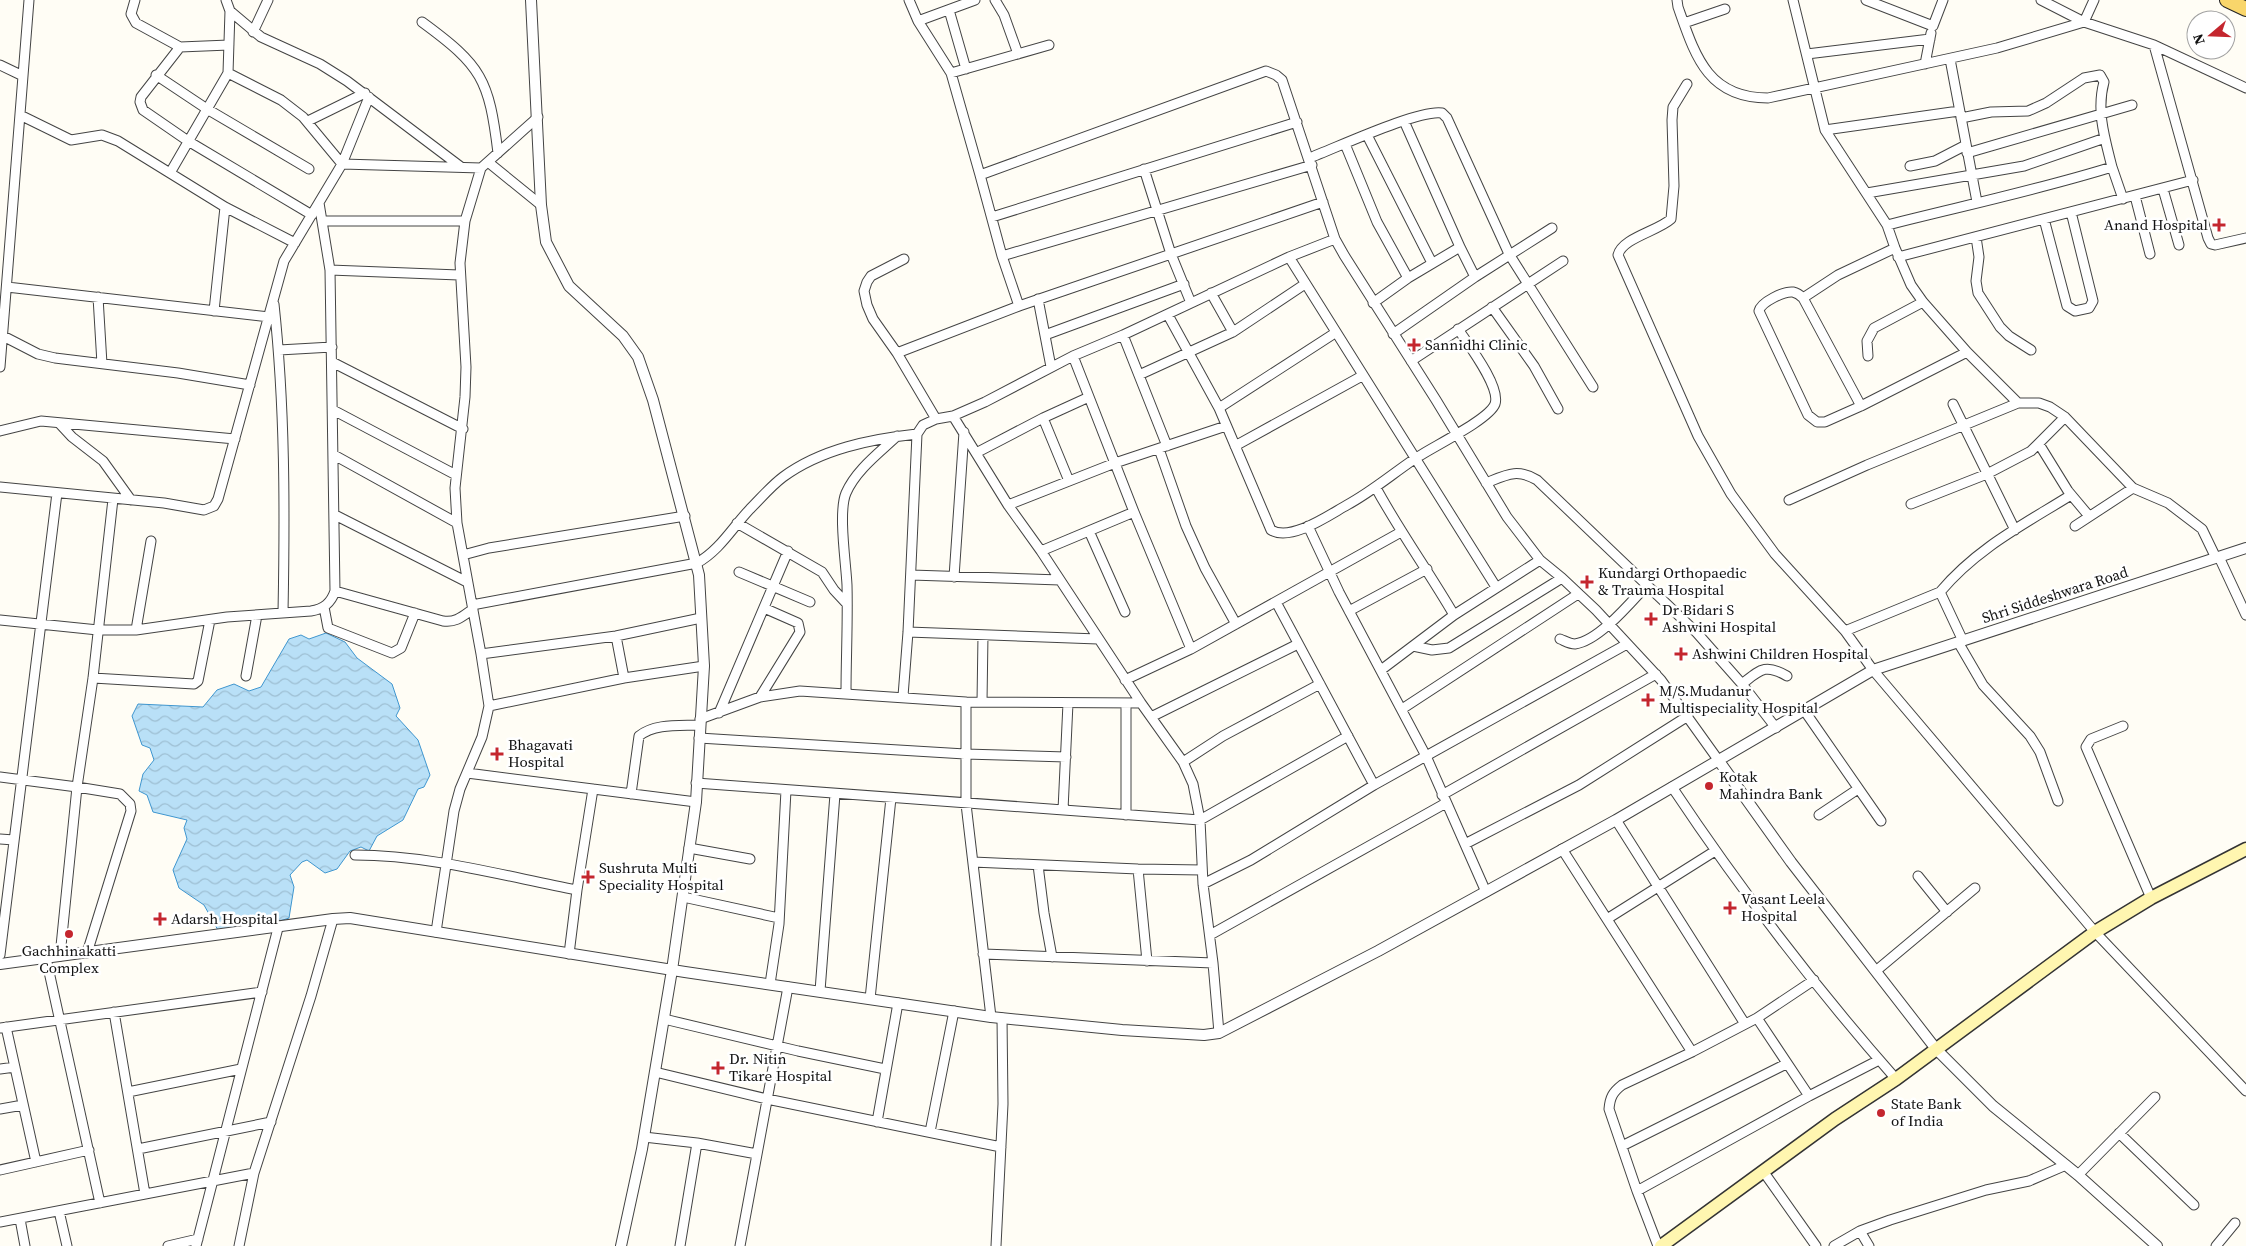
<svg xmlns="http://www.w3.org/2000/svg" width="2246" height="1246" viewBox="0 0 2246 1246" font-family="'Source Serif 4',serif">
<defs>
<pattern id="water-waves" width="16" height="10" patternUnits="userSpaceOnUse" patternTransform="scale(1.25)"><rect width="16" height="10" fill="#b9e0f7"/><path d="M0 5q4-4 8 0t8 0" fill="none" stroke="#9ebfd3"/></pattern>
</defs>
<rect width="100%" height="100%" fill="#fffdf5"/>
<path fill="url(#water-waves)" stroke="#3f96cf" d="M326 633 345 642 357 658 392 684 400 708 396 716 418 740 430 775 424 787 418 789 403 820 377 836 369 851 361 847 350 851 337 869 325 873 307 860 302 862 290 875 294 887 289 918 277 922 262 914 254 930 219 932 204 905 179 888 173 870 187 839 184 828 187 820 153 812 147 795 139 791 143 774 154 760 150 748 142 745 132 716 138 704 203 707 217 690 234 684 249 691 261 687 289 639 301 635 309 639Z"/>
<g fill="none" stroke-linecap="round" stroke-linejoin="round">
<g stroke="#444" stroke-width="11">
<path id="minor" d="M135 0 131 14 136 23 180 47 229 45
M909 0 918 21 951 73 980 175
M995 0 1004 15 1018 54
M1677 0 1678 7C1695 55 1707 98 1768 98L1997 48 2084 22 2094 0
M1793 0 1825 130 1887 225 1895 248 1911 285 1923 302 1967 352 2018 403
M1866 0 1933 26 1943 0
M2041 0 2084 22 2154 45 2246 88
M949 10 966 69
M230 11 261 37 320 64 347 81 461 167
M918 21 975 0
M422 22C482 66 489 79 498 153
M1684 23 1725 9
M253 32 268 0
M2154 45 2208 238 2211 244 2215 245 2246 238
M180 47 141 97 140 102 143 110 188 141 312 215
M1807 54 1930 39
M1950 59 1977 202
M1925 64 1931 33
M0 65 23 76
M951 73 1049 45
M156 75 207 109 309 169
M1687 84 1673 107 1672 120 1674 186 1671 219C1658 231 1622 238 1618 255L1698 436 1731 494 1775 554 1845 631 1873 670 2095 932 2246 1091
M369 97 342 164 481 168 465 221 460 263 466 367 465 397 455 488 457 523 481 654 489 706 482 737 460 789 454 811 436 932
M20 115 71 140 102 135 118 141 225 207
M308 121 365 93
M1825 130 1959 111
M1367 135 1432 263
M1345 144 1377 222 1408 278
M1967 153 2132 105
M1309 158C1336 148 1419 109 1442 113L1447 118 1509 254 1593 387
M488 162 541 205
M1910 166 1935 161 1966 145
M2112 167 2123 199
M481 168 538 117
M1144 169 1171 254 1191 303
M170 173 228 73
M2163 189 2179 245
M1867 193 2024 166 2105 138
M2135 196 2150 254
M319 203 330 270
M992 217 1297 122
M2044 219 2067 306 2075 311 2089 308 2093 301 2071 212
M322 221H465
M1887 225C1962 206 2038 190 2112 167 2105 139 2096 111 2104 82L2100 75 2084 78 2046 103 2028 111 1991 112 1961 118
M1976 237 1979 257 1976 281 1978 293 2000 327 2009 336 2031 350
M1460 247 1475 277
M1002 256 1312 165
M1289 257 1496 587
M1898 257 2193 180
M904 259 871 276 867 282 864 291 867 305 873 319 897 353 936 419
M7 287 269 317
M1211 293 1233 332
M98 297 102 364
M1803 298C1800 295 1798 293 1793 292 1784 291 1761 302 1759 311L1808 415 1817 422H1825L1861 406 1967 352
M1038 299 1051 367
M1373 303 1408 278 1460 247 1404 121
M274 304C285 407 285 510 283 613
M1019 306 1002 256 980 175 1266 71 1276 75 1282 80 1335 239 1344 255 1436 400 1507 517 1540 560 1562 578 1596 610 1661 680 1719 761
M1492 307 1534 366 1558 409
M214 311 225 207 295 243
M1168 315 1219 408 1271 530C1291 542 1329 515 1347 505 1371 492 1391 475 1413 460 1430 448 1489 420 1495 404 1501 387 1468 344 1458 329
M1393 334 1475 277 1552 228
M1045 335 1184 284
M1123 335 1167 446
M3 336 38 354 55 358 178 373 250 385
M279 350 332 347
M897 353 1019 306 1323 202
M1073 356 1134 512 1191 649
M1868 356 1867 341 1874 328 1923 302
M1411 361 1563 261
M332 362 463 429
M0 367 29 0
M1139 375 1233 332 1305 284
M1953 404 2015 530
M1861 406 1803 298 1838 275 1895 248
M1219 408 1335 333
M333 410 456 475
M953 416 1008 505 1041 551 1141 703 1183 762 1193 784 1200 820 1203 884 1213 963 1219 1033
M1043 418 1069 481
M59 423 72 437 103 461 131 500
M0 431 41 421 235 439
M2039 444 2068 491 2089 516
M1235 446 1362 376
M1159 449 1186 526 1205 568 1236 624
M976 453 1043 418 1089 397
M334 455 457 523
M1486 483C1506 475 1517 468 1537 480L1697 633 1742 684 1776 728
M0 487 164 503 204 510 214 506 218 499 284 261 342 164 303 117 281 100 228 73 230 11 226 0
M1376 488C1400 532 1429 572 1454 615L1540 560
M1789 500 1867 465 2018 403H2039L2050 407 2065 417 2133 488 2168 503 2202 529 2216 558
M1911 504 1987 474 2031 451 2065 417
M1008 505 1115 463 1226 426
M335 515 467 582
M737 523 822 572 834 590 847 604
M1308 526 1339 592 1426 756 1486 892
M2075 526 2133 488
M1089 531 1125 612
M1041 551 1134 512
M463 555 489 548 685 516
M2219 557 2246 615
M739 572 810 602
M911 575 1060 580
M954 577 964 432
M335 591 443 621C456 623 463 616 473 609
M1276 602 1374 785
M472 605 697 563C720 550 732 528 750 509 761 498 771 486 783 477 821 449 871 439 917 434
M324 607 328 628 392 653 401 648 415 613
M1349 611 1427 569
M0 620 98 630H136L151 541
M136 630 227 617 311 611C324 609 331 603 335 591L330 270 459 275
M1845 631 1940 592
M908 632 1098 639
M616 636 624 678
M1560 639C1565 641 1570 644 1575 644 1599 641 1631 602 1647 585
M1963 641 1940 592C1977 548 2023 525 2071 495
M1958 642 1983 685 2030 736 2040 752 2058 801
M1413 646 1432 650 1449 648 1562 578
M481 654 616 636 701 618
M1381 670 1454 615
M246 676 257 615
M93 678 194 684 198 681 210 620
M1125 680 1191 649 1401 532
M1742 684C1760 670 1765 663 1787 676
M846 693C846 657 848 621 847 585 846 563 838 512 846 493 856 470 879 453 897 436
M903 696 908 632 917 434 923 425 936 419 953 416 985 402 1073 356 1123 335 1289 257 1335 239
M760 697 800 632 798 623 764 608
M982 702 983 635
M489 706 624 678 704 666
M1402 709 1578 594
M1804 710 1881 821
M719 713 788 551
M1151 717 1298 644
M700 719 760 697 800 691 966 702
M2123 726 2091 739 2086 747 2151 898
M699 738 965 754 1066 757
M1183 762 1223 736 1320 684
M467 773 696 802
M0 777 77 787 120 794 130 804 131 811 87 953
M696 783 1200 820 1348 736
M1672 787C1740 889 1815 987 1896 1079
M631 794 639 736C655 723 680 726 700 725
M1442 795 1656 674
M1063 810 1068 703
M1126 815V703
M1819 815 1858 789
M1616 820 1745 1024
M0 839 14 840
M1465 844 1579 785 1688 716
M689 848 750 859
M1562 849 1692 1052
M355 855C429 855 504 876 577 890L569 954
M973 862 1138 869 1202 870
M1038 865 1044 913 1052 957
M1138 869 1147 961
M1918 876 1947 912
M1203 884 1251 860 1374 785 1627 644
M577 890 593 789
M683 897 779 918
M1607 919 1715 851
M1210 935 1446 803
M983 954 1213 963
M0 955 57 493
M60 956 77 787 93 678 113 499
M46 958 100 1203
M1877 970 1975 888
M770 984 779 924 786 790
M820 991 835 794
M870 999 891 798
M114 1012 145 1194
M991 1017 966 804V702L1141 703
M1757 1018 1814 980
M664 1019 798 1051 885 1069
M6 1027 36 1162
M0 1028 262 992
M0 1069 15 1067
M655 1072 767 1099 1001 1147
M128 1092 241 1069
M0 1109 23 1105
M877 1122 898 1003
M930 1132 954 1011
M2119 1133 2194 1205
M644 1137 697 1143 757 1154
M1622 1146 1786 1064
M138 1149 271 1122
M0 1170 89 1150
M1763 1171 1816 1246
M2078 1175 2155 1097
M1637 1191 1609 1109C1610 1097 1613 1092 1622 1085L1692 1052 1757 1018 1809 1096
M59 1211 67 1246
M20 1219 25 1246
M0 1222 254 1173
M1860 1231 1869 1246
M168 1246 198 1239
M196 1246 278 928
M239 1246 254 1173 311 996 333 919
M680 1246 697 1143
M740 1246 788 987
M996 1246 1003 1104 1002 1018
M1658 1246 1637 1191 1809 1096 1879 1060
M1834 1246 1860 1231 1890 1220 1986 1190 2029 1181 2066 1165
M2216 1246 2235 1223"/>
</g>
<g stroke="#444" stroke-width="12">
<path id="tertiary" d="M531 0 541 205 546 242 569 286 623 336 638 357 653 400 699 575 704 666 696 802 672 970 642 1149 621 1246
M1719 761 1791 862 1936 1049 1993 1106 2078 1175 2157 1246
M0 964 333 919 350 918 685 972 991 1017 1122 1030 1204 1035 1219 1033 1378 951 1616 820 1873 670 2246 548"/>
</g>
<g stroke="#333" stroke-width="15">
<path id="secondary" d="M1661 1246 1835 1119 1896 1079 2095 932 2151 898 2246 849"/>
</g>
<g stroke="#222" stroke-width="16">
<path id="primary" d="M2227 0 2246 9"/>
</g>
<use href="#minor" stroke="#fff" stroke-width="9"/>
<use href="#tertiary" stroke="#fff" stroke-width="10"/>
<use href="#secondary" stroke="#fff6b0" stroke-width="12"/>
<use href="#primary" stroke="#f9d66b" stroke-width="14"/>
</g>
<g fill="#c4262e" stroke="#fff" stroke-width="2">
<path d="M2216.5 217.5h5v5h5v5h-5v5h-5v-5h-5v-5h5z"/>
<path d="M1411.5 337.5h5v5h5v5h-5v5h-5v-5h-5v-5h5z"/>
<path d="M1584.5 574.5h5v5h5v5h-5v5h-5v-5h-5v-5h5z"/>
<path d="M1648.5 611.5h5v5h5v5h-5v5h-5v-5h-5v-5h5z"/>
<path d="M1678.5 646.5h5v5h5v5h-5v5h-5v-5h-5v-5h5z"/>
<path d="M1645.5 692.5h5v5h5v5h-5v5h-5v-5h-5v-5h5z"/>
<path d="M494.5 746.5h5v5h5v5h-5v5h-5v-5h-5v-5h5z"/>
<circle cx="1709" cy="786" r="5"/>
<path d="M585.5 869.5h5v5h5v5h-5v5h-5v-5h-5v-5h5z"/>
<path d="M1727.5 900.5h5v5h5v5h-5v5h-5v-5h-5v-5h5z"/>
<path d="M157.5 911.5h5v5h5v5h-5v5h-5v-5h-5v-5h5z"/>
<circle cx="69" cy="934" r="5"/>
<path d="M715.5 1060.5h5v5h5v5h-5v5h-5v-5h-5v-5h5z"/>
<circle cx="1881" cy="1113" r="5"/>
</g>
<g text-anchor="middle" stroke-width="5" stroke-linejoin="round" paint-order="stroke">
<g font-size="15" fill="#111" stroke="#fff" text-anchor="start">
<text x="2208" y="230" text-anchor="end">Anand Hospital</text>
<text x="1425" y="350">Sannidhi Clinic</text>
<text x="1598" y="578">Kundargi Orthopaedic<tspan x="1598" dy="17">&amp; Trauma Hospital</tspan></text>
<text x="1662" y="615">Dr Bidari S<tspan x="1662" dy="17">Ashwini Hospital</tspan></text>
<text x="1692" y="659">Ashwini Children Hospital</text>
<text x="1659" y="696">M/S.Mudanur<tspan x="1659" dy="17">Multispeciality Hospital</tspan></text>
<text x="508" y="750">Bhagavati<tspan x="508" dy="17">Hospital</tspan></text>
<text x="1719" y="782">Kotak<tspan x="1719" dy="17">Mahindra Bank</tspan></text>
<text x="599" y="873">Sushruta Multi<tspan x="599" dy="17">Speciality Hospital</tspan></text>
<text x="1741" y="904">Vasant Leela<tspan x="1741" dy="17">Hospital</tspan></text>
<text x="171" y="924">Adarsh Hospital</text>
<text x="69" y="956" text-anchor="middle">Gachhinakatti<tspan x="69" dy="17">Complex</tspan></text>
<text x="729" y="1064">Dr. Nitin<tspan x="729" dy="17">Tikare Hospital</tspan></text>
<text x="1891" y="1109">State Bank<tspan x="1891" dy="17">of India</tspan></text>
</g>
<g font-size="15" fill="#111" stroke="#fff">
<text transform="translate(2055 595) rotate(-18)" y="5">Shri Siddeshwara Road</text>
</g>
</g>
<g transform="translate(2211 35) rotate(251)"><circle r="24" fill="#ffffff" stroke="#a0a0a0"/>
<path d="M0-4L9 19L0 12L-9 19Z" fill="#c4262e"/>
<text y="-8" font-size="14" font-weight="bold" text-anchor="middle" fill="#111111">N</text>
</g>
</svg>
